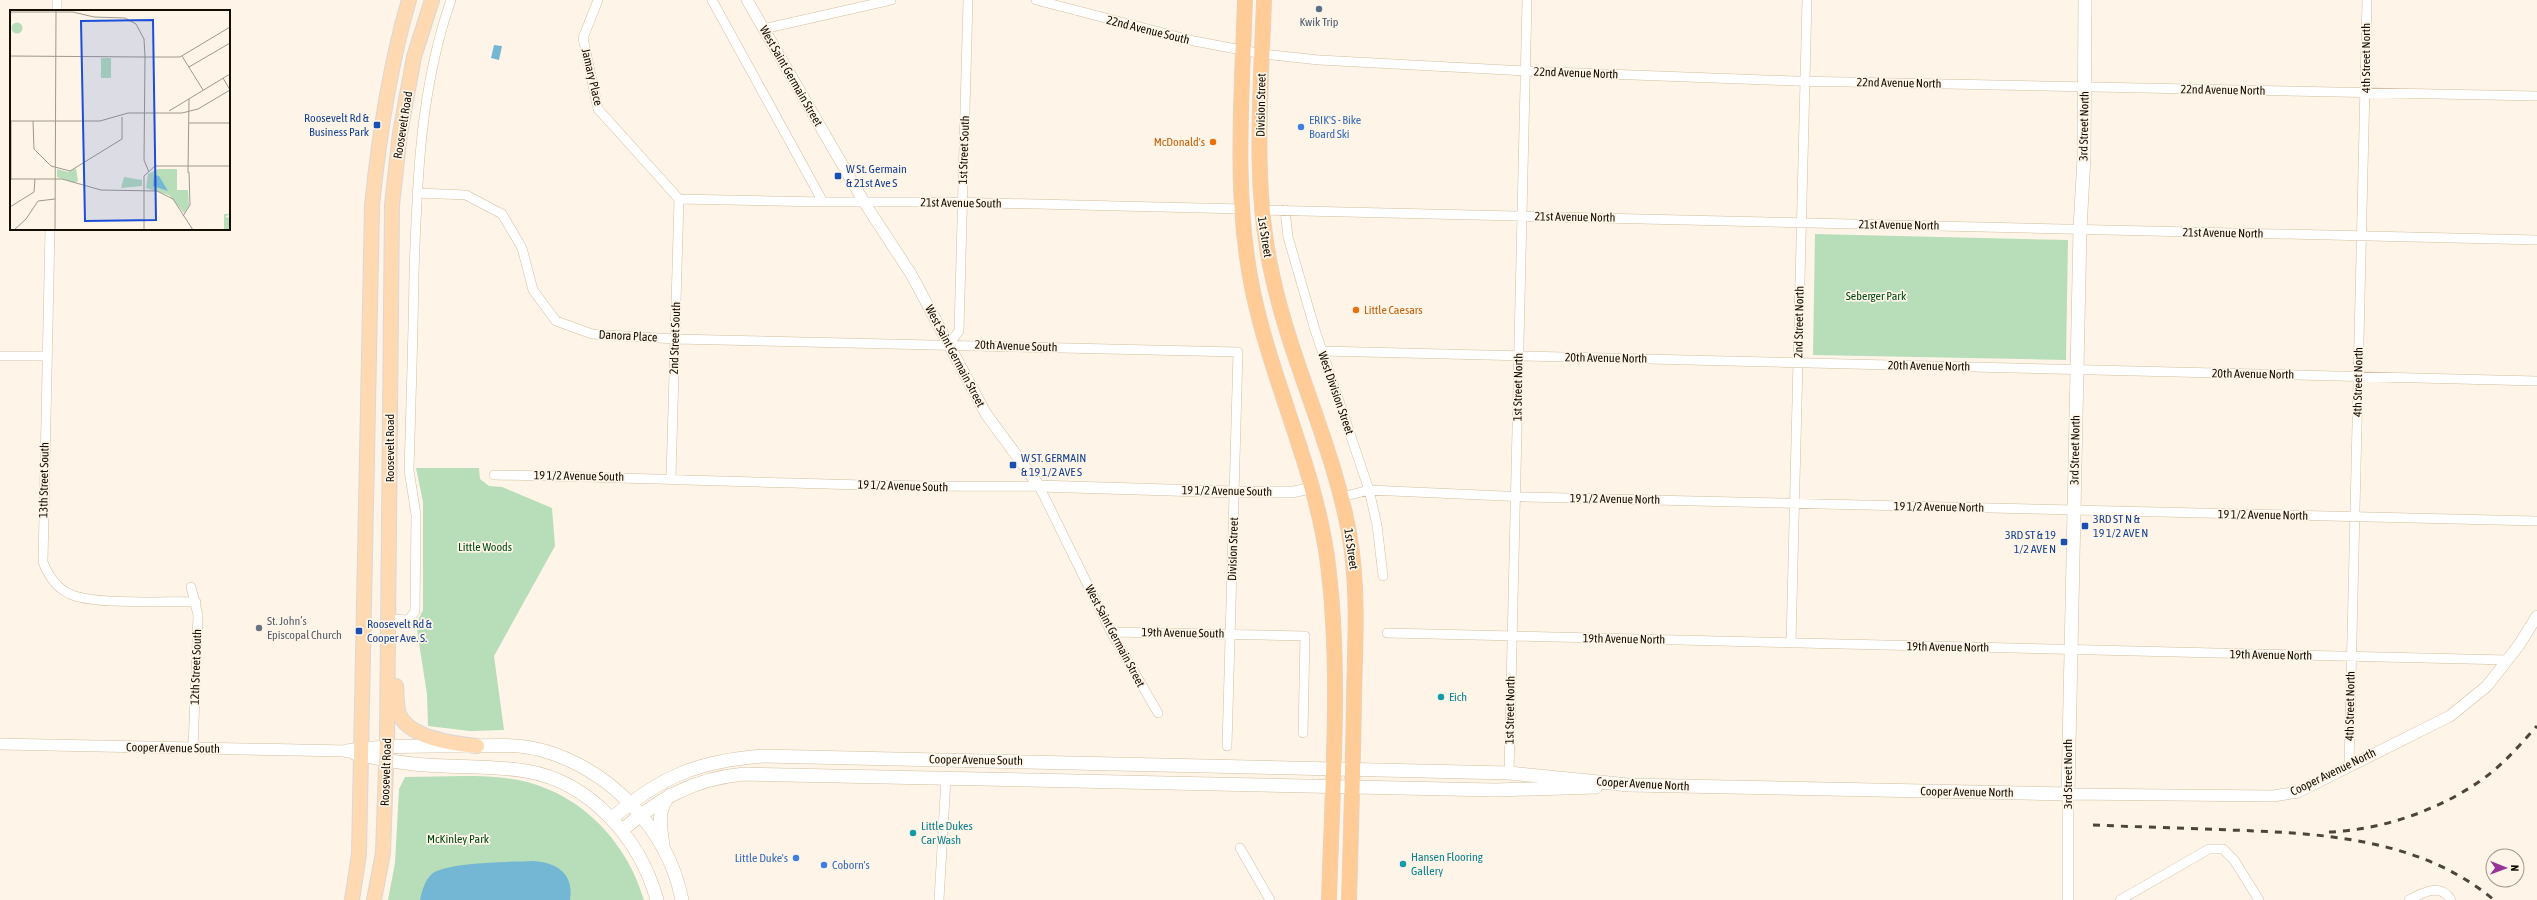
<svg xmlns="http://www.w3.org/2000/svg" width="2537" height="900" viewBox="0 0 2537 900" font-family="'Asap Condensed',sans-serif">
<rect width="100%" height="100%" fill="#fef5e8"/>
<path fill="#b8ddb9" d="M1815 234 2068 240 2066 360 1813 355Z
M416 468H479L480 479 489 486 502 487 552 508 555 546 494 656 504 730 470 731 428 726 427 694 416 624 423 610V502Z
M405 777C440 777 477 774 512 779 577 789 626 839 644 900H388L395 863 399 789Z"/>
<path fill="#74b7d4" d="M494 45 502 46 499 60 491 58Z
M534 861C558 863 574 874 570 900H420C422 891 425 879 433 873 451 862 511 862 534 861Z"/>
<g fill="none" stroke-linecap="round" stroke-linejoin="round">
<g stroke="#d4be9f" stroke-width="10">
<path id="minor" d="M598 0 583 38 598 109 679 199
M712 0 823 202
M1036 0 1194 41 1263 54 1319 60 1526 71 1795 81 2537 96
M57 11V0
M763 29 891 0
M417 193 466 195 502 214 522 248 533 290 556 321 592 334 675 339 1238 352 1227 746
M679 199 823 202H948L1242 209
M1261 210 2537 240
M1285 210 1288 237 1315 330 1369 490 1377 525 1383 576
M50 229 43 562C48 575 56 588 70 594 92 605 168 601 196 602
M949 344 959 331 968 0
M1322 351 2537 381
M0 356H47
M494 475C675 478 857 488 1039 486L1111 632 1158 713
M671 478 679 199
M1342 497 1369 490 1526 497 2537 521
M191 587 198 615 193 749
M389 619 409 620 415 611 416 515 409 470C411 405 413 340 414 274 417 181 420 88 451 0
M1111 632 1305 636 1303 733
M1387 633 2508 660
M1791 643 1807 0
M2349 765 2367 0
M1509 773 1527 0
M1240 848 1270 900
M939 900 946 778
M2120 900 2209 849H2223L2234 860 2259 900
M2409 900C2423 892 2441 883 2451 900"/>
</g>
<g stroke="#d4be9f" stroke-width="12">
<path id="tertiary" d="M747 0 864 202 911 274 986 414 1039 486 1234 492H1293L1311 488
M0 744 347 751
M2068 900V794L2273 796 2298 792 2450 716 2487 686 2519 645 2537 616"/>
</g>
<g stroke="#d4be9f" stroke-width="14">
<path id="secondary" d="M347 751C385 745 423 746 462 746 488 746 515 743 541 750 610 769 668 829 682 900
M354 753C374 758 394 762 414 764 451 768 489 765 526 771 591 782 640 839 657 900
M612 818C662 776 698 761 763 756L1509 773 1629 785 2068 794 2080 229 2084 157 2085 0
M622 830C661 798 692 779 744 774L1495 790 1596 787
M663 844C660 827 657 808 670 795"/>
</g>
<g stroke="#d9d8d7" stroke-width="16">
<path id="primary" d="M396 686C397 694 396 706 399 714 409 738 455 744 477 746
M352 900 359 854 372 206C379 136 389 68 409 0
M374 900 383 853 387 739 392 205 400 133 414 57 432 0"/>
</g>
<g stroke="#d9d8d7" stroke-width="16">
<path id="trunk" d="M1245 0C1242 96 1233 197 1253 292 1272 382 1314 466 1327 557 1342 667 1332 789 1329 900
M1264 0C1261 91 1252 185 1272 274 1292 369 1339 455 1352 552 1358 600 1355 650 1354 698 1353 765 1351 833 1349 900"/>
</g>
<use href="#minor" stroke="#fff" stroke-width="9"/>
<use href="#tertiary" stroke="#fff" stroke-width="11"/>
<use href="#secondary" stroke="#fff" stroke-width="13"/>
<use href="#primary" stroke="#ffd9b1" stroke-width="14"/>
<use href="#trunk" stroke="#ffcc97" stroke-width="15"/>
<path stroke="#4c453a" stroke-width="3" stroke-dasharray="7 7" stroke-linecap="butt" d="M2093 825C2138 827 2184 828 2229 830 2321 833 2420 838 2494 900
M2329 832C2381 830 2437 811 2480 781 2502 766 2519 746 2537 726"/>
</g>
<circle fill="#5c6f8a" stroke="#fef5e8" stroke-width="1.5" cx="1319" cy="9" r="4"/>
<g fill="#1a4fb4" stroke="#fef5e8" stroke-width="1.5">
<rect x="373" y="121" width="8" height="8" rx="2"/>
<rect x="834" y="172" width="8" height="8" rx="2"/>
<rect x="1009" y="461" width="8" height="8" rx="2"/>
<rect x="2081" y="522" width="8" height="8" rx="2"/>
<rect x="2060" y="538" width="8" height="8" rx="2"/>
<rect x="355" y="627" width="8" height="8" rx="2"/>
</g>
<g fill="#3f7fe0" stroke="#fef5e8" stroke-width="1.5">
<circle cx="1301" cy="127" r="4"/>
<circle cx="796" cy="858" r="4"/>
<circle cx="824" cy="865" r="4"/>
</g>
<g fill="#e8710a" stroke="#fef5e8" stroke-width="1.5">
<circle cx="1213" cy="142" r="4"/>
<circle cx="1356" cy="310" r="4"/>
</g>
<circle fill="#6b7280" stroke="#fef5e8" stroke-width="1.5" cx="259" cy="628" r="4"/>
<g fill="#0f9aa8" stroke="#fef5e8" stroke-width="1.5">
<circle cx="1441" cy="697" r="4"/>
<circle cx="913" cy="833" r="4"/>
<circle cx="1403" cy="864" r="4"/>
</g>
<g text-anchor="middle" stroke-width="3.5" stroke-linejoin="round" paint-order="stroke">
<g font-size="12" fill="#4e5e75" stroke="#fef5e8">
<text x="1319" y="26">Kwik Trip</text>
</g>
<g font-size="12" fill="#140d03" stroke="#fef5e8">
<text transform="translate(1148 30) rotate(14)" y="4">22nd Avenue South</text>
<text transform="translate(2366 58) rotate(-90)" y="4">4th Street North</text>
<text transform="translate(1576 73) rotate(2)" y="4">22nd Avenue North</text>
<text transform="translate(791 76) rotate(60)" y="4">West Saint Germain Street</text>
<text transform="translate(592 77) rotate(77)" y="4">Jamary Place</text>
<text transform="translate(1899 83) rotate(1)" y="4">22nd Avenue North</text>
<text transform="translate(2223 90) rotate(1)" y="4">22nd Avenue North</text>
<text transform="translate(1261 105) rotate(-89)" y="4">Division Street</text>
<text transform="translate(403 125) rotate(-81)" y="4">Roosevelt Road</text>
<text transform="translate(2084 126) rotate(-89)" y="4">3rd Street North</text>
<text transform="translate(964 150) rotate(-88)" y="4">1st Street South</text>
<text transform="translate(961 203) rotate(1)" y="4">21st Avenue South</text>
<text transform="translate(1575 217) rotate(1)" y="4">21st Avenue North</text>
<text transform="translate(1899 225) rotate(1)" y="4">21st Avenue North</text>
<text transform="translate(2223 233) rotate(1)" y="4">21st Avenue North</text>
<text transform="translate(1265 237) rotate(81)" y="4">1st Street</text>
<text transform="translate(1799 322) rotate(-89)" y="4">2nd Street North</text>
<text transform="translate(628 336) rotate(3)" y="4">Danora Place</text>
<text transform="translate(675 338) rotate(-88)" y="4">2nd Street South</text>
<text transform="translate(1016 346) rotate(2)" y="4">20th Avenue South</text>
<text transform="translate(955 356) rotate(62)" y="4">West Saint Germain Street</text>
<text transform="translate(1606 358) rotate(1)" y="4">20th Avenue North</text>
<text transform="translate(1929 366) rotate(1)" y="4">20th Avenue North</text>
<text transform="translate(2253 374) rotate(1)" y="4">20th Avenue North</text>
<text transform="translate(2358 382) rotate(-89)" y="4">4th Street North</text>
<text transform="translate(1518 387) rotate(-89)" y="4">1st Street North</text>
<text transform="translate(1336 393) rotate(71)" y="4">West Division Street</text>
<text transform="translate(390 448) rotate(-90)" y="4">Roosevelt Road</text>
<text transform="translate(2075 450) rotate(-89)" y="4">3rd Street North</text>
<text transform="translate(579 476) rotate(1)" y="4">19 1/2 Avenue South</text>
<text transform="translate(44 480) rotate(-89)" y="4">13th Street South</text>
<text transform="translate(903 486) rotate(2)" y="4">19 1/2 Avenue South</text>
<text transform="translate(1227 491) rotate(1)" y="4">19 1/2 Avenue South</text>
<text transform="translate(1615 499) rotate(1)" y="4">19 1/2 Avenue North</text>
<text transform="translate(1939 507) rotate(1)" y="4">19 1/2 Avenue North</text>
<text transform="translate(2263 515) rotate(1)" y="4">19 1/2 Avenue North</text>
<text transform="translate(1233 549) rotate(-88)" y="4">Division Street</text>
<text transform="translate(1351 549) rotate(82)" y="4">1st Street</text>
<text transform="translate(1183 633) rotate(1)" y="4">19th Avenue South</text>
<text transform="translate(1115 636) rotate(62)" y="4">West Saint Germain Street</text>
<text transform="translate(1624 639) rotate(1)" y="4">19th Avenue North</text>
<text transform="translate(1948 647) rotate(1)" y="4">19th Avenue North</text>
<text transform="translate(2271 655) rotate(1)" y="4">19th Avenue North</text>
<text transform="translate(196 667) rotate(-88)" y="4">12th Street South</text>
<text transform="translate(2350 706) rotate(-89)" y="4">4th Street North</text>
<text transform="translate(1510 710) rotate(-89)" y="4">1st Street North</text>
<text transform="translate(173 748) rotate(1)" y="4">Cooper Avenue South</text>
<text transform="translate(976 760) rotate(1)" y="4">Cooper Avenue South</text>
<text transform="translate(386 772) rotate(-88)" y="4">Roosevelt Road</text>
<text transform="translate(2333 772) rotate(-26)" y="4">Cooper Avenue North</text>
<text transform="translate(2068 774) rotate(-90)" y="4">3rd Street North</text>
<text transform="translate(1643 784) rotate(3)" y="4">Cooper Avenue North</text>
<text transform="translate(1967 792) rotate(1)" y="4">Cooper Avenue North</text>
</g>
<g font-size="12" fill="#164399" stroke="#fef5e8" text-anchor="start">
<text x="369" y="122" text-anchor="end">Roosevelt Rd &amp;<tspan x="369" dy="14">Business Park</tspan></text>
<text x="846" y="173">W St. Germain<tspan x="846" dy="14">&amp; 21st Ave S</tspan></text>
<text x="1021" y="462">W ST. GERMAIN<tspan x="1021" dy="14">&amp; 19 1/2 AVE S</tspan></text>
<text x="2093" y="523">3RD ST N &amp;<tspan x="2093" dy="14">19 1/2 AVE N</tspan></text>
<text x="2056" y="539" text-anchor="end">3RD ST &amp; 19<tspan x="2056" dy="14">1/2 AVE N</tspan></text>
<text x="367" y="628">Roosevelt Rd &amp;<tspan x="367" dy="14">Cooper Ave. S.</tspan></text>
</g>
<g font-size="12" fill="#366cbe" stroke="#fef5e8" text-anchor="start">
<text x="1309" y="124">ERIK'S - Bike<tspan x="1309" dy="14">Board Ski</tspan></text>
<text x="788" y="862" text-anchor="end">Little Duke's</text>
<text x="832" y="869">Coborn's</text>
</g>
<g font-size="12" fill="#c56008" stroke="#fef5e8" text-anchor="end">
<text x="1205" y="146">McDonald's</text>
<text x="1364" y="314" text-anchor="start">Little Caesars</text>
</g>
<g font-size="12" fill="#024c14" stroke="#fef5e8">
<text x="1876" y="300">Seberger Park</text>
<text x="485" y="551">Little Woods</text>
<text x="458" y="843">McKinley Park</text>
</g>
<g font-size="12" fill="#5b616d" stroke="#fef5e8" text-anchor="start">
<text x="267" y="625">St. John’s<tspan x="267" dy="14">Episcopal Church</tspan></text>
</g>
<g font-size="12" fill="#0d838f" stroke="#fef5e8" text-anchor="start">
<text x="1449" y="701">Eich</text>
<text x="921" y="830">Little Dukes<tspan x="921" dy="14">Car Wash</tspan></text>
<text x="1411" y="861">Hansen Flooring<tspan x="1411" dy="14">Gallery</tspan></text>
</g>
</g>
<g transform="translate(10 10)">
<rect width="220" height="220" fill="#fef5e8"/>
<path d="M1.5 18a5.5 5.5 0 1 1 11 0a5.5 5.5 0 1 1-11 0ZM91 48H101V68H91ZM66 158 68 171 65 173 47 167V159L58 162ZM148 159H167V180H178L179 196 174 203 159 185 136 178 138 164ZM114 167 132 170V176L111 178ZM214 204H220L215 207 220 208V220H214Z" fill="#b8ddb9"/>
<path d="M144 165 149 166 158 181 143 176Z" fill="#74b7d4"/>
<path fill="none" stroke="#a0988c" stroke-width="1" d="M0 2H63L84 7 115 8 126 14 134 29 135 47H170L220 17M0 46 135 47 134 150 139 162M172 46 193 80M179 57 220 33M213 68 220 80M159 101 220 64M0 111H90L118 103H172L188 99 220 80M1 111V170M23 111 24 139 41 156 60 161 112 129V107M179 113H220M178 163 179 89M0 169H52L91 180 147 181 163 189 183 220M134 183V166L145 156H220M0 197 24 182 25 169M173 206 180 195 179 162M4 220 16 209 28 191 45 189M45 220 46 0M134 220V183"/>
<path fill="#1d4ed8" fill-opacity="0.15" stroke="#1d4ed8" stroke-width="2" d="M143 10 146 210 75 211 71 11Z"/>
<rect width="220" height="220" fill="none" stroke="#140d03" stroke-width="2"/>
</g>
<g transform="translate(2505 868) rotate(91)"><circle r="19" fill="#fef5e8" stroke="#a0988c"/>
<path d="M0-3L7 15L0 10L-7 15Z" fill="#983399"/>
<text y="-6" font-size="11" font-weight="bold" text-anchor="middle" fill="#140d03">N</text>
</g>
</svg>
